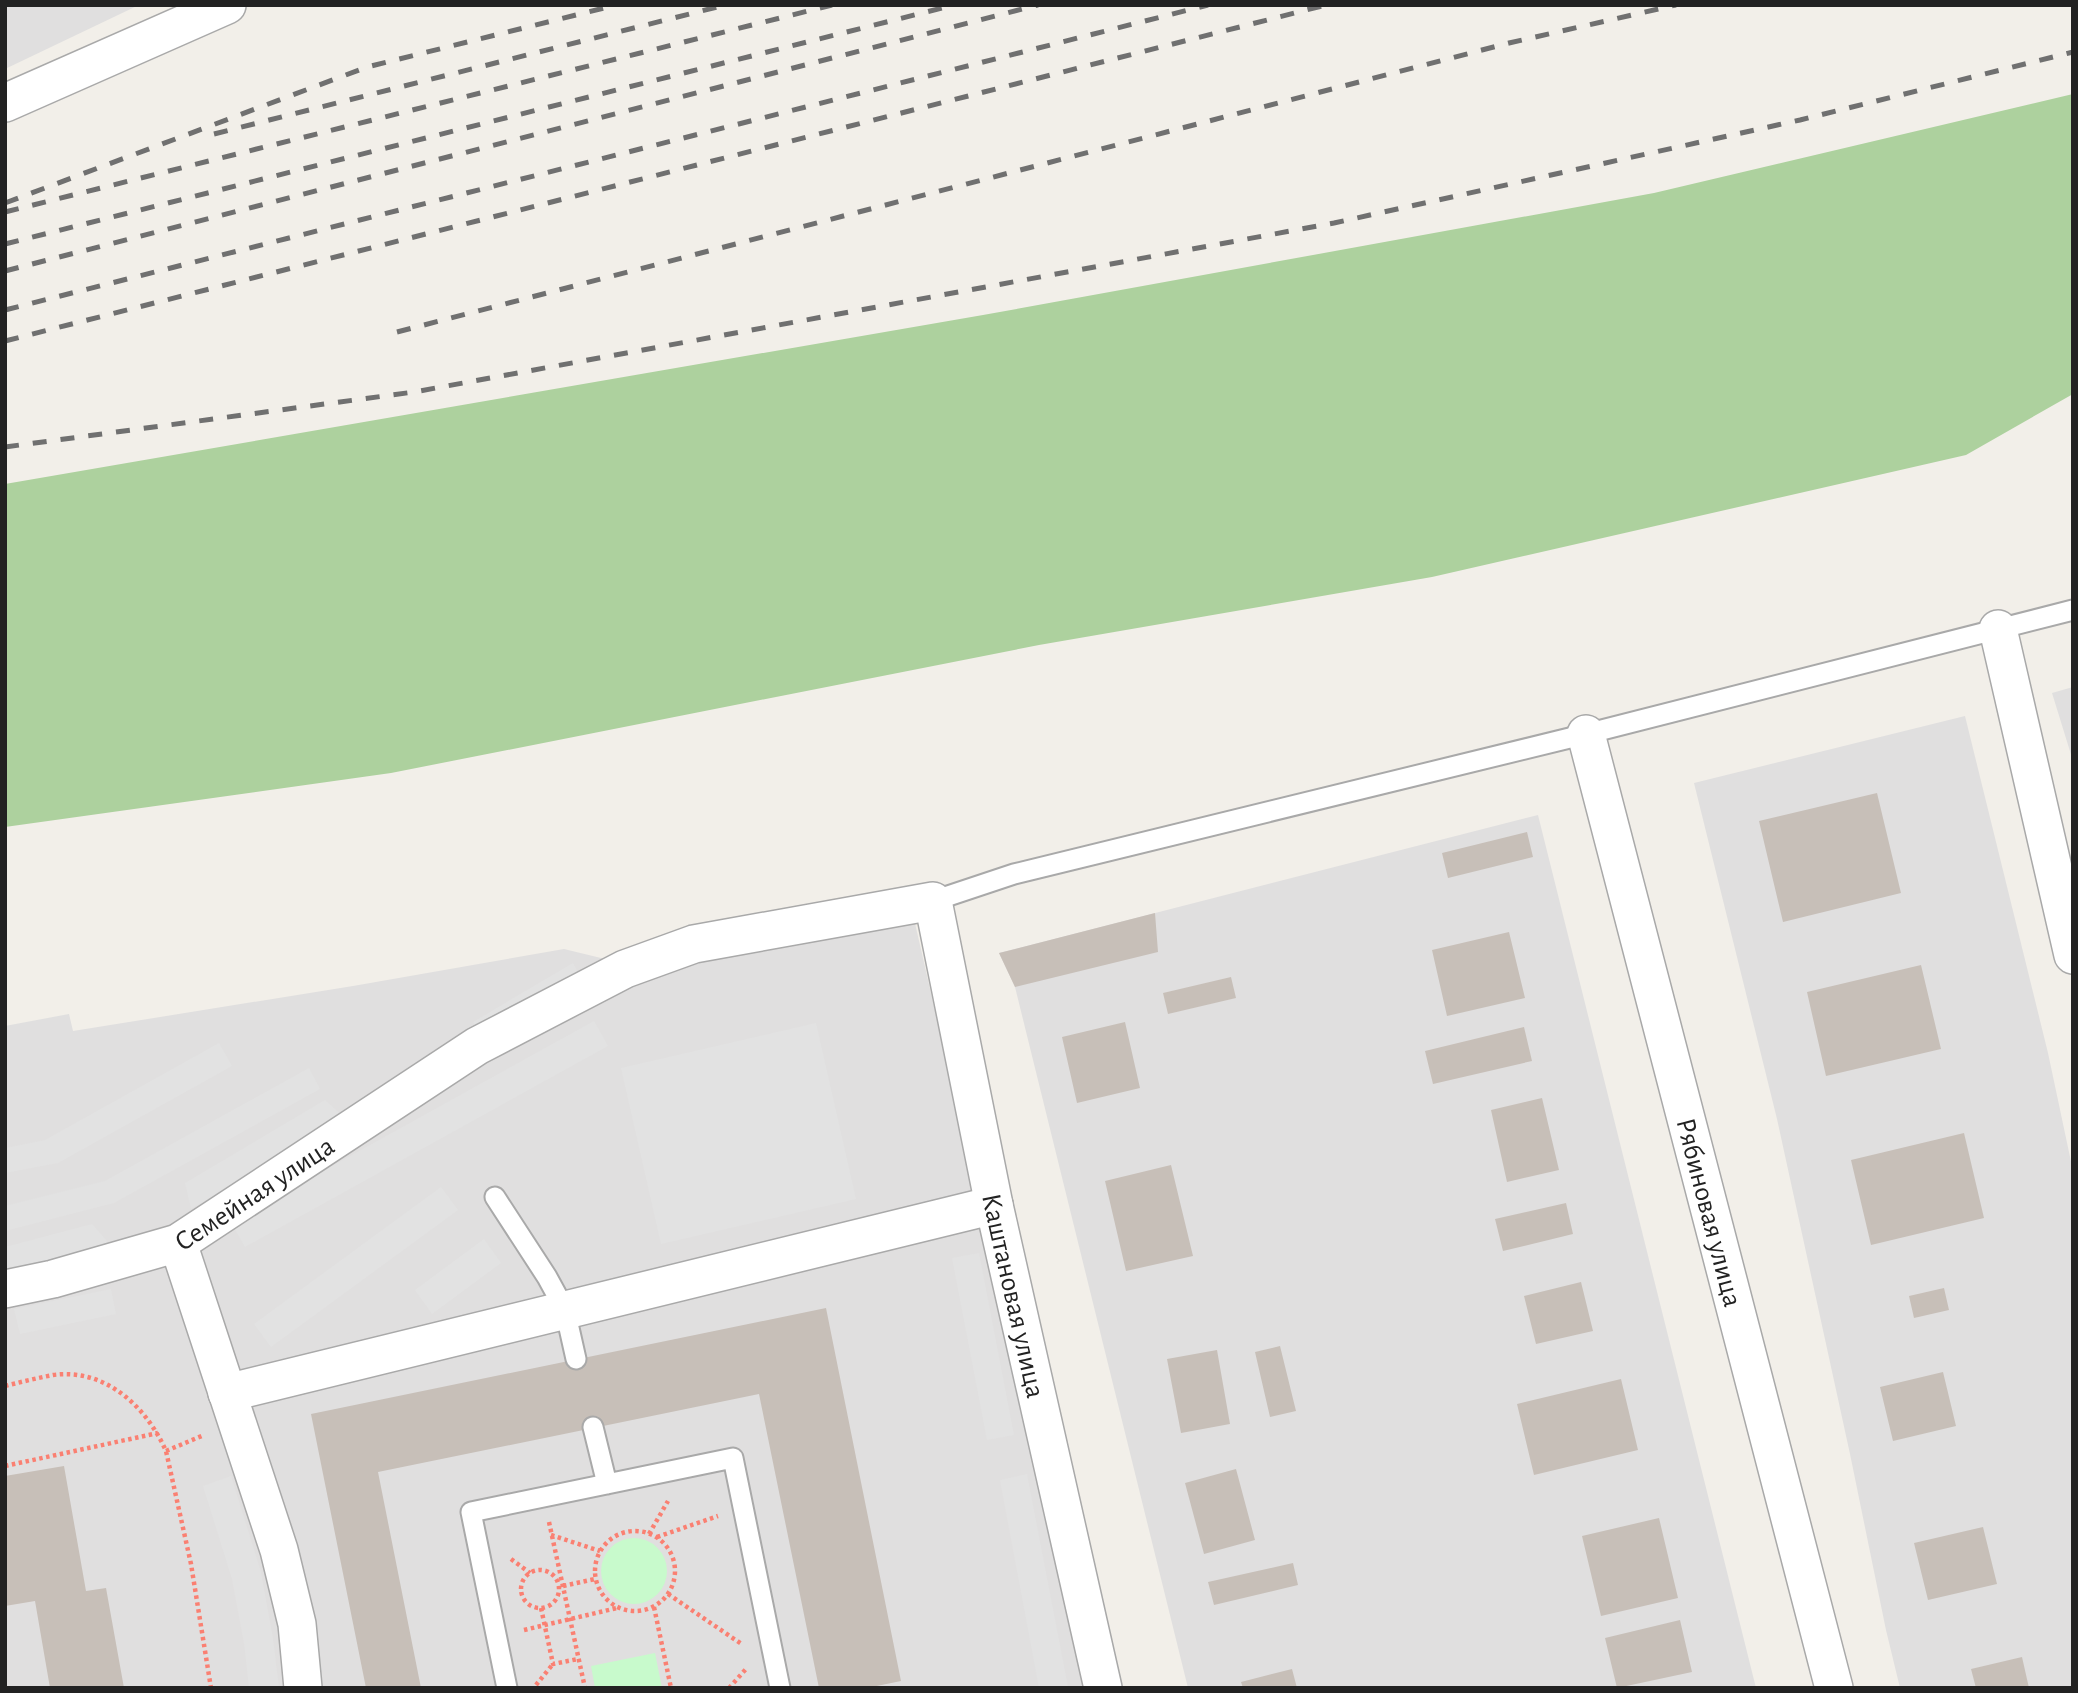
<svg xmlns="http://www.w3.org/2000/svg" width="2078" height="1693" viewBox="0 0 2078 1693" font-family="'Alegreya Sans',sans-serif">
<rect width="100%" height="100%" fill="#f2efe9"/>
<path fill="#e0dfdf" d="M5 5H139L5 69Z
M2073 687V761L2052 693Z
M1965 716 2048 1053 2073 1171V1688H1900L1886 1630 1850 1454 1777 1119 1694 783Z
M1538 815 1756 1688H1188L1015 987 999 953Z
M909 897 1090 1688H5V1026L69 1014 73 1031 353 986 564 949 638 967Z"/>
<path fill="#add19e" d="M2073 94V394L1966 455 1432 577 1039 645 391 773 5 827V484L983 315 1654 193Z"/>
<path fill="#c8facc" d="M601 1571a33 33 0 1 1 66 0a33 33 0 1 1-66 0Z
M655 1653 662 1688H595L591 1666Z"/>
<path fill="#e2e2e2" d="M573 963 585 985 485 1043 473 1022Z
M594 1021 608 1046 245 1247 231 1222Z
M816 1023 856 1199 661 1244 621 1068Z
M219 1043 232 1066 58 1163 5 1173V1148L45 1140Z
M309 1068 320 1089 114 1203 5 1231V1206L105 1181Z
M325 1100 345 1118 191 1209 185 1183Z
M441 1187 458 1210 271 1347 254 1324Z
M92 1224 113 1248 5 1275V1247Z
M484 1239 501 1263 432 1314 415 1290Z
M979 1253 1014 1435 987 1440 952 1258Z
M111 1289 116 1314 20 1334 14 1309Z
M1027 1474 1068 1687 1066 1688H1039L1000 1480Z
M231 1476 261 1572 273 1638 279 1688H249L244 1643 232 1579 203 1486Z"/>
<path fill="#c7bfb8" d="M1877 793 1901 893 1783 922 1759 821Z
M1527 832 1533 857 1448 878 1442 853Z
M1155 913 1158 952 1015 987 999 953Z
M1509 932 1525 998 1447 1016 1432 950Z
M1921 965 1941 1049 1826 1076 1807 992Z
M1231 977 1236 998 1168 1014 1163 993Z
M1125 1022 1140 1088 1077 1103 1062 1037Z
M1524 1027 1532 1061 1433 1084 1425 1051Z
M1542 1098 1559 1170 1507 1182 1491 1110Z
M1964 1133 1984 1218 1871 1245 1851 1160Z
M1171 1165 1193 1256 1126 1271 1105 1181Z
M1566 1203 1573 1234 1503 1251 1495 1219Z
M1581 1282 1593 1331 1536 1344 1524 1296Z
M1944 1288 1949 1310 1914 1318 1909 1296Z
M826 1308 901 1681 867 1688H819L759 1394 378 1472 421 1688H366L311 1414Z
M1280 1346 1296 1411 1270 1417 1255 1352Z
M1217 1350 1230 1424 1181 1433 1167 1359Z
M1943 1372 1956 1426 1893 1441 1880 1387Z
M1621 1379 1638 1450 1534 1475 1517 1404Z
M64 1466 86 1591 106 1588 124 1688H50L35 1601 5 1606V1476Z
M1236 1469 1255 1540 1204 1554 1185 1483Z
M1659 1518 1678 1598 1601 1616 1582 1536Z
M1983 1527 1997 1584 1928 1600 1914 1543Z
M1293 1563 1298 1585 1214 1605 1208 1582Z
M1680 1620 1692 1672 1617 1688 1605 1638Z
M2022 1657 2029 1688H1976L1971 1669Z
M1292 1669 1297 1688H1243L1241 1682Z"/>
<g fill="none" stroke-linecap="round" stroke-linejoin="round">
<g stroke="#a9a9a9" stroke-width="23">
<path id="service" d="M933 901 1014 874 1586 734 2073 610
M495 1197 547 1277 565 1310 576 1359
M593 1427 607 1484
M507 1688 471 1512 733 1458 780 1688"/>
</g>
<g stroke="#a9a9a9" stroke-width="40">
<g id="minor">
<path d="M5 103 227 5"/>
<path d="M1998 629 2073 955"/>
<path id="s1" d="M1586 734 1834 1688"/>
<path d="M178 1243 279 1550 297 1624 303 1688"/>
<path id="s2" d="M5 1289 53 1279 178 1243 477 1046 625 969 694 944 933 901 994 1205 1103 1688"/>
<path d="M227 1393 994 1205"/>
</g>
</g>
<path stroke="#fa8072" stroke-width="4.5" stroke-dasharray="3.5 3.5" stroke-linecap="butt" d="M5 1386C21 1382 37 1378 53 1375 105 1368 146 1406 166 1451L191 1564 211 1688
M166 1451 204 1435
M5 1466 158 1433
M549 1522 585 1688
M595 1571a40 40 0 1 1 80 0a40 40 0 1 1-80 0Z
M649 1534 668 1501
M551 1535 600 1551
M657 1537 718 1516
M511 1559 530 1573
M521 1589a19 19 0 1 1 38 0a19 19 0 1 1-38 0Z
M563 1586 595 1579
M668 1594 743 1645
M654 1607 671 1688
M541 1608 553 1664 578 1659
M524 1630 617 1608
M536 1685 553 1664
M729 1688 746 1669"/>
<use href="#service" stroke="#fff" stroke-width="19"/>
<use href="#minor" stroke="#fff" stroke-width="37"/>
<path stroke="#707070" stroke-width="5" stroke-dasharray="14 14" stroke-linecap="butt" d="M214 134 725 5
M5 203 367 67 616 5
M5 212 832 5
M5 244 954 5
M5 271 1038 5
M5 310 1208 5
M397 332 1509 43 1676 5
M5 341 1326 5
M5 447 414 392 1334 223 1800 120 2073 52"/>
</g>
<g text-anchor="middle" stroke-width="5" stroke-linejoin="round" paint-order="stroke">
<g font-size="28" fill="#222" stroke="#fff">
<text dy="10" stroke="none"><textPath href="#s2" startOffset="270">Семейная улица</textPath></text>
<text dy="10" stroke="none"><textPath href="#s1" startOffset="494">Рябиновая улица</textPath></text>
<text dy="10" stroke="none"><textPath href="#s2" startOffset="1423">Каштановая улица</textPath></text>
</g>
</g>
<rect width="2078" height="1693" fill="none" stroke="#222222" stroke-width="14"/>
</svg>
